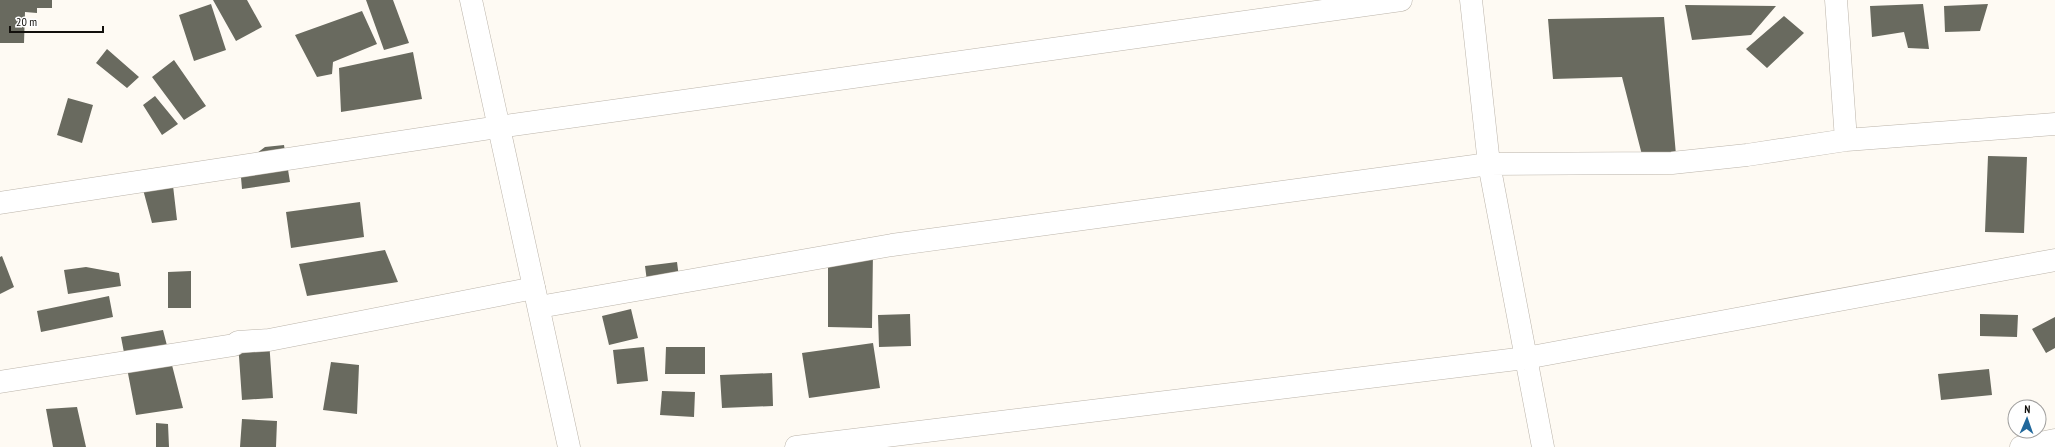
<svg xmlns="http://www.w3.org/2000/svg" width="2055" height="447" viewBox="0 0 2055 447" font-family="'PT Sans Narrow',sans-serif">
<rect width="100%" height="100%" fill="#fefaf3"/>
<path fill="#696a5f" d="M0 0H52V8H37V13L25 12 24 43H0Z
M213 0H247L262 27 236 41Z
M366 0H393L409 43 384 50Z
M211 4 226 50 194 61 179 15Z
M1923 4 1929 49 1908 48 1904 32 1872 37 1870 6Z
M1988 4 1980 31 1945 32 1944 6Z
M1685 5 1776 6 1751 35 1692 40Z
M362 11 377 44 333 62 332 74 317 77 295 35Z
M1784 16 1804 33 1767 68 1746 49Z
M1664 17 1676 155H1642L1622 77 1553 79 1548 19Z
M107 49 139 77 127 88 96 63Z
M413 52 422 99 341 112 339 68Z
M174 60 206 106 184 120 152 77Z
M155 96 178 124 162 135 143 105Z
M68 98 93 105 82 143 57 135Z
M284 145 290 182 242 189 240 166 265 147Z
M1988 156 2027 157 2024 233 1985 232Z
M172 177 177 220 152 223 141 182Z
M360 202 364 237 291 248 286 212Z
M385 250 398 282 307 296 299 264Z
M828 251H873L872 328 828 327Z
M2 256 14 287 0 294V257Z
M677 262 681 293 649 297 645 266Z
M86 267 119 273 121 286 68 294 64 270Z
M191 271V308H168V272Z
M109 296 113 317 41 332 37 311Z
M631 309 638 338 609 345 602 316Z
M910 314 911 346 879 347 878 315Z
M1980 314 2018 315 2017 337 1980 336Z
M2055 317V348L2046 353 2032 329Z
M163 330 183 408 136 415 121 337Z
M269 340 273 398 242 400 238 342Z
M873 343 880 388 809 398 802 353Z
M644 347 648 381 617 384 613 350Z
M666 347H705V374H665Z
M331 362 359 365 357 414 323 410Z
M1989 369 1992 395 1941 400 1938 374Z
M772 373 773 406 722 408 720 375Z
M662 391 695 392 694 417 660 415Z
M77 407 86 447H53L46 409Z
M242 419 277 421 276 447H240Z
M156 423 168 424 169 447H156Z"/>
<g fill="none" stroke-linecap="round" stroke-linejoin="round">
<g stroke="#bbb4aa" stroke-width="23">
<path id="street" d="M1471 0 1489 164 1543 447
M1836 0 1846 140
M0 203 498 127 1401 0
M539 307 892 245 1489 164 1672 163 1747 155 1846 140 2055 124
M0 382 234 345 238 342 269 340 534 288
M796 447 1526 358 2055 260
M2021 447 2055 440"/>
</g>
<g stroke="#bbb4aa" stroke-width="23">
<path id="secondary" d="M471 0 569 447"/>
</g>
<use href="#street" stroke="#fff" stroke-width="22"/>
<use href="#secondary" stroke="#fff" stroke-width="22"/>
</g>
<g transform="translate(2027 419) rotate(2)"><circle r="19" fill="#ffffff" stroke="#a09f9e"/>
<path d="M0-3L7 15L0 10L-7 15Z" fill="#20679b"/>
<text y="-6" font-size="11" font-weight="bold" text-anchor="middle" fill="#12100c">N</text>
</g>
<path d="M10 26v6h93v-6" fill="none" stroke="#12100c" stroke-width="2"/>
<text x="16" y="26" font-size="12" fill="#12100c" stroke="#ffffff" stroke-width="3" paint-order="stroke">20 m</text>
</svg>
